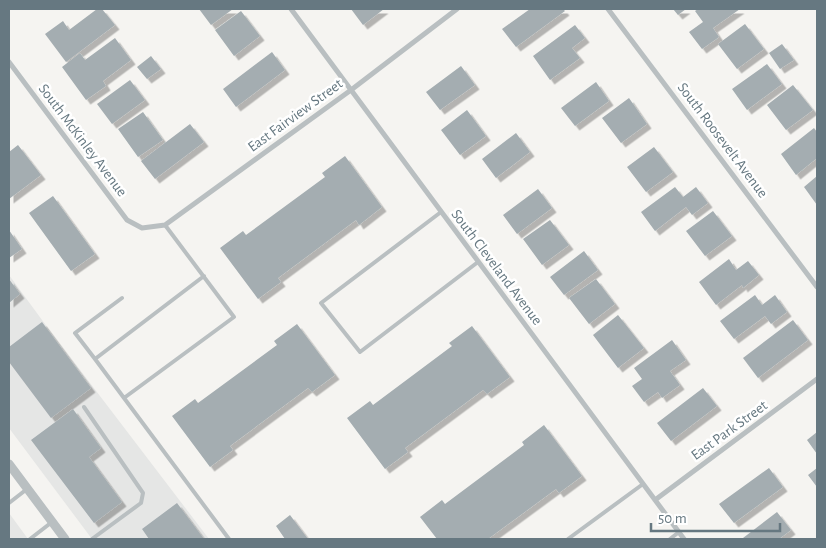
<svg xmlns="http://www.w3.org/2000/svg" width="826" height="548" viewBox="0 0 826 548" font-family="'Alegreya Sans',sans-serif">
<defs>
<filter id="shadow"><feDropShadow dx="4.5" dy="4.5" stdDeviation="0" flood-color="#0004"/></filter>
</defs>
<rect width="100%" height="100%" fill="#f5f4f1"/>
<path fill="#e5e6e5" d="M9 275 42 320 209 539H92L9 428Z
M9 513 28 539H9Z"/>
<path fill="#a4adb1" filter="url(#shadow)" d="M97 9H102L115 25 66 62 45 34 63 21 69 30Z
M199 9H233L211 25Z
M351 9H384L363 25Z
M530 9H563L565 11 516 47 502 29Z
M673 9H686L678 15Z
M698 9H740L713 28 719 37 702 49 689 32 703 22 695 11Z
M241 11 260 36 234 56 215 30Z
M745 24 764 49 737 69 718 44Z
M575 25 585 38 572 48 580 58 550 80 533 56Z
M115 38 131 60 103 81 106 86 86 100 62 67 80 53 85 60Z
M782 44 794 60 780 69 769 53Z
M272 52 285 70 236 107 223 89Z
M151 56 161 69 147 79 137 67Z
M767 64 782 84 747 110 732 89Z
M461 66 475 85 440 110 426 92Z
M130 80 145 100 112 124 97 104Z
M596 82 609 101 575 126 561 108Z
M793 85 813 110 786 130 767 105Z
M629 98 647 124 621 143 602 118Z
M467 110 486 136 460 155 441 130Z
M143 112 163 140 138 157 118 129Z
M190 124 204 142 155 179 141 161Z
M814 128 817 132V158L796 175 781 154Z
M516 133 530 152 496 178 482 159Z
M18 145 41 175 9 199V152Z
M654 147 673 172 646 192 627 167Z
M345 156 382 207 359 225 356 220 278 278 281 282 258 299 220 248 243 231 246 235 325 177 322 173Z
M817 176V205L804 187Z
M675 187 683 197 696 187 708 203 692 215 686 207 655 231 641 212Z
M538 189 552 208 517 234 503 215Z
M53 196 95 254 71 271 29 213Z
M713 211 732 236 705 256 686 231Z
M550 220 569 245 542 265 523 239Z
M9 230 22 249 9 258Z
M584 251 598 270 564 295 550 277Z
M729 259 736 270 748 261 759 275 743 288 742 285 716 305 699 282Z
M9 279 20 294 9 303Z
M596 279 615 304 589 324 569 298Z
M755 295 762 305 775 295 787 312 771 324 765 316 734 339 720 321Z
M618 315 644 348 618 368 593 335Z
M793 320 808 340 758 378 743 358Z
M42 322 91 388 51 418 9 362V347Z
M297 324 335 375 312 392 308 388 230 446 233 450 210 467 172 416 195 399 198 403 277 345 274 341Z
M472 326 510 377 487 394 483 390 405 448 408 452 385 469 347 418 370 401 373 405 452 346 449 343Z
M672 340 686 360 670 371 680 385 662 398 658 392 644 402 632 386 642 379 634 368Z
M703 388 717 406 671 441 657 423Z
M73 409 101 448 89 457 122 502 94 523 31 440Z
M544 425 582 476 559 493 556 489 488 539H437L420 517 442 500 445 504 524 445 522 442Z
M817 432V454L807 440Z
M769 468 783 487 734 523 719 504Z
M817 468V487L808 475Z
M177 503 204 539H149L142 529Z
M777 512 791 530 779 539H744L743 538Z
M290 515 308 539H285L276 526Z"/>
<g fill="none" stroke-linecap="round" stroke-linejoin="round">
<path stroke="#b9bfc1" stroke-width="4" d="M441 212 321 303 360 352 478 262
M165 225 234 317 124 398 229 539
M95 359 75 333 122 298
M124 398 95 359 204 276
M84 407 143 493 141 503 92 539
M9 503 27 489
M30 539 52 522
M568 539 643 484
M670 539 679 532"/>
<path stroke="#b9bfc1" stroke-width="5" d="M291 9 684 539
M608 9 817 287
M9 62 127 220 142 228 165 225 351 90 457 9
M655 500 817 379"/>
<path stroke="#b9bfc1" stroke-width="9" d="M9 464 65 539"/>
</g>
<g text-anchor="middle" stroke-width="5" stroke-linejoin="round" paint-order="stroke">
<g font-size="15" fill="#667881" stroke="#fff">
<text transform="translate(295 115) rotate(-36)" y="5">East Fairview Street</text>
<text transform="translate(83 140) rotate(53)" y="5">South McKinley Avenue</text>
<text transform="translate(723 140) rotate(53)" y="5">South Roosevelt Avenue</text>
<text transform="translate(497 267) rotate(53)" y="5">South Cleveland Avenue</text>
<text transform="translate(729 430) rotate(-36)" y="5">East Park Street</text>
</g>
</g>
<rect width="826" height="548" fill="none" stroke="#667881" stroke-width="20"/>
<path d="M651 523v8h129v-8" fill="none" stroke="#667881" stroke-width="2.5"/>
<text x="658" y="523" font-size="15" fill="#667881" stroke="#ffffff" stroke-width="4" paint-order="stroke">50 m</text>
</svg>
